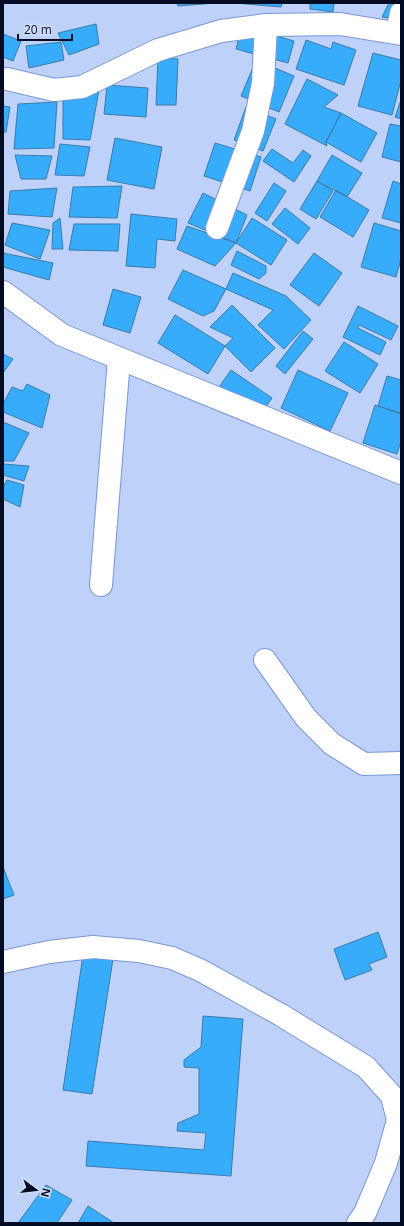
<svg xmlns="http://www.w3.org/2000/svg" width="404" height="1226" viewBox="0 0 404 1226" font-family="'Open Sans',sans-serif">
<rect width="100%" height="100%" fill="#bdd1f9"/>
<path fill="#36acfb" stroke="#3b7baa" d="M177 3H216L178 6Z
M235 3H282L281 7Z
M310 3H334L333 12 310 9Z
M389 3H401V20L382 17Z
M96 24 99 44 69 55 58 33Z
M3 34 21 41 13 61 3 57Z
M240 34 271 43 273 35 294 41 288 63 236 49Z
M306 40 331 49 333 42 356 50 344 85 296 69Z
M61 42 64 60 29 68 26 46Z
M373 53 401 60V80L392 115 358 106Z
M158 58 178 59 176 105H156Z
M256 60 294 76 279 112 241 96Z
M307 79 338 95 324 107 341 113 326 142 327 146 285 124Z
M107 85 148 88 146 117 104 114Z
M99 90 90 140 63 139V94Z
M401 100V119L395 117Z
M57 102 54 148 14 149 18 104Z
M3 106 10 107 6 132H3Z
M246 107 276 119 263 151 234 140Z
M341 113 377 133 361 162 326 142Z
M390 124 401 126V162L382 157Z
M115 138 162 147 154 189 107 180Z
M215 143 261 157 250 191 204 176Z
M60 144 90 147 84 176 55 175Z
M272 149 293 163 303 150 311 156 294 182 263 161Z
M15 155 52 156 46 179H21Z
M332 155 362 173 347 197 317 181Z
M317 181 333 191 316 219 300 209Z
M393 181 401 184V223L382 218Z
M274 183 286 191 267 221 255 213Z
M122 186 117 218 69 217 73 187Z
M57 188 52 217 8 214 10 191Z
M336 190 369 210 353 237 320 217Z
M203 193 247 215 236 243 188 223Z
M285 208 310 228 298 244 272 224Z
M131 214 177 219 175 241 157 239 155 268 126 266Z
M60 218 63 249H52L53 223Z
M252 218 287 240 271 265 236 243Z
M12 223 50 230 40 259 5 245Z
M374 223 401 231V259L396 277 361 267Z
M74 224H120L118 251 69 250Z
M187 226 236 243 215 266 177 249Z
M237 251 266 266V273L259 279 231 265Z
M3 253 53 263 49 280 3 267Z
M314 253 342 273 319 306 290 285Z
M183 270 226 289 214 311 203 316 168 299Z
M233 273 286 296 311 320 284 349 258 325 273 310 226 289Z
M113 289 141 297 130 333 103 325Z
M232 305 275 348 251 372 225 346 233 338 210 327Z
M358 306 398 326 391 340 359 325 358 328 386 342 380 355 343 337Z
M175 315 225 346 208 374 158 343Z
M303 331 313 339 285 374 276 366Z
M344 342 378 364 360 393 325 371Z
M3 354 13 359 3 373Z
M231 370 272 398 256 421 215 393Z
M298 370 348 393 330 431 281 408Z
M387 376 401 380V413L378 406Z
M27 384 50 395 42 428 3 412V404L12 387 23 391Z
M375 405 401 414V441L397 454 363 443Z
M3 422 29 433 14 461H3Z
M3 464 29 466 24 481 3 475Z
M7 480 24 485 20 507 3 499V487Z
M3 867 14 895 3 899Z
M378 932 387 957 369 964 372 970 345 980 334 949Z
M83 955 113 959 92 1094 63 1090Z
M203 1016 243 1019 231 1176 86 1166 88 1141 204 1150 206 1133 177 1131 178 1123 199 1114V1068L184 1067V1060L201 1047Z
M46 1185 72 1200 57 1223H18Z
M88 1206 114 1223H78Z"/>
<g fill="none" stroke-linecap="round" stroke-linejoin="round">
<g stroke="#7998d6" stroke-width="24">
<path id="minor" d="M397 33 401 13
M7 79 54 90 82 87 158 50 221 31 266 25 340 24 401 34
M217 228 253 131 263 83 266 25
M3 292 62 335 401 473
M101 585 119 359
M265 660 306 718 332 744 364 764 401 763
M3 962 49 952 93 947 139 951 172 958 200 970 281 1015 366 1067 392 1096 398 1120 386 1163 365 1213 358 1223"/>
</g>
<use href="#minor" stroke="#fff" stroke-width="22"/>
</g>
<rect width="404" height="1226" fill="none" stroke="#030b22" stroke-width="8"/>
<g transform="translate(36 1190) rotate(105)" stroke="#d0def9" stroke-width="3" paint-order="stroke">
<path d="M0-3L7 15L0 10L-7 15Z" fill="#030b22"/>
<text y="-6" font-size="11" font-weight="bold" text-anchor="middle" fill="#030b22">N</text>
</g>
<path d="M18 34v6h54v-6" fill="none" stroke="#030b22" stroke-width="2"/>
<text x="24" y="34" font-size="12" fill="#030b22" stroke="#d0def9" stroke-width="3" paint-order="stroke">20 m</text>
</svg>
